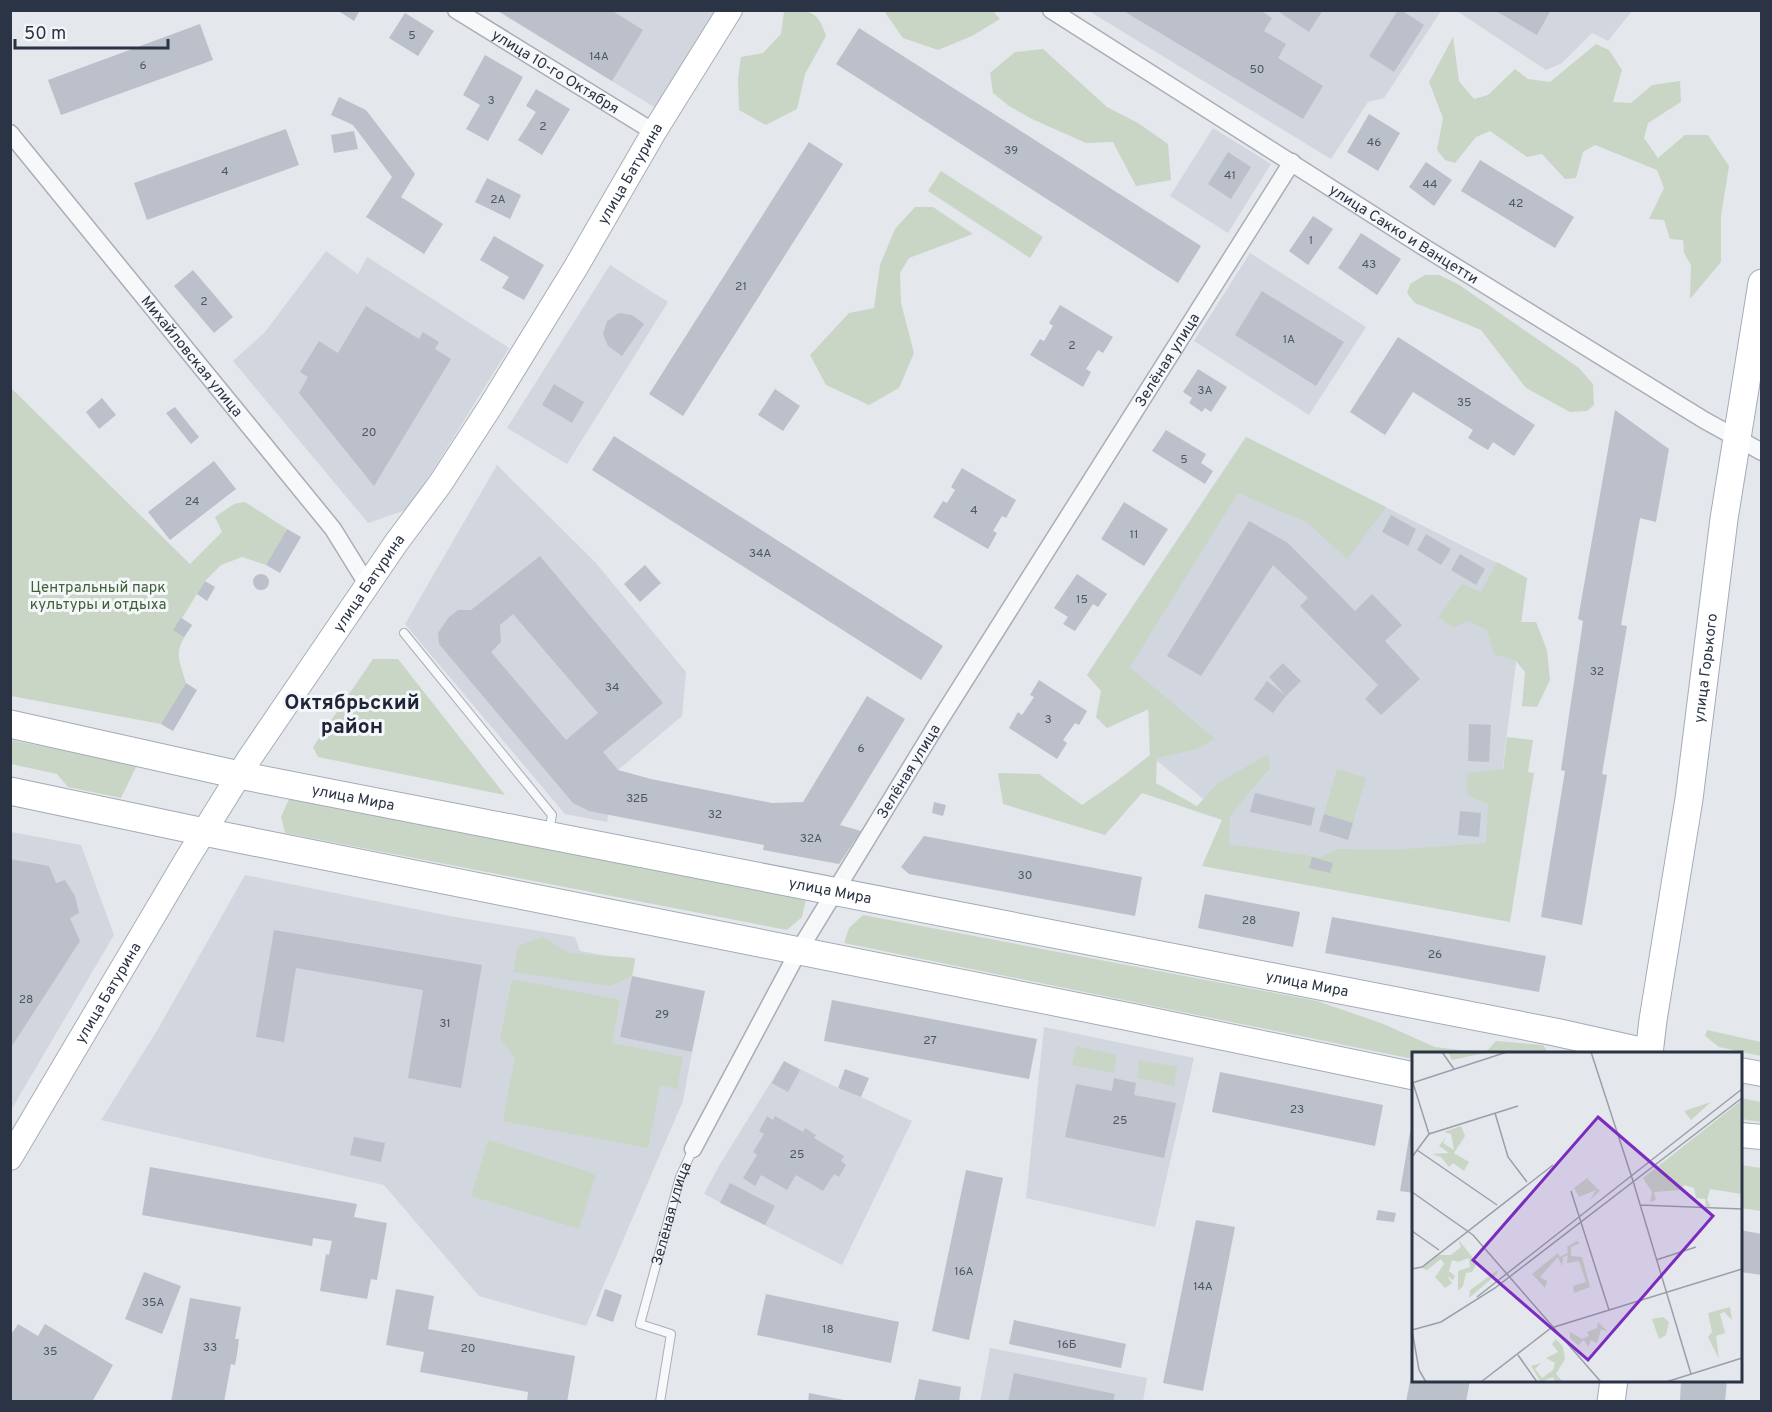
<svg xmlns="http://www.w3.org/2000/svg" width="1772" height="1412" viewBox="0 0 1772 1412" font-family="Overpass,sans-serif">
<rect width="100%" height="100%" fill="#e4e7ec"/>
<path fill="#d2d6de" d="M497 11H716L656 108Z
M1089 11H1441L1384 98 1368 102 1331 159Z
M1457 11H1632L1608 41 1592 33 1562 63 1546 70Z
M1213 128 1271 164 1228 233 1170 196Z
M326 251 358 274 367 257 509 348 409 509 368 523 233 361 265 332Z
M1250 253 1366 327 1309 415 1194 341Z
M610 265 668 302 567 464 507 428Z
M1246 437 1527 578 1487 889 1321 857 1228 844 1223 815 1150 755 1148 709 1087 675Z
M497 465 595 562 686 672 682 716 618 770 607 822 565 814 405 624Z
M11 832 81 845 114 935 11 1110Z
M245 875 455 917 575 937 580 951 635 961 620 1037 692 1052 683 1101 586 1326 479 1296 384 1185 101 1120 158 1029Z
M1044 1027 1194 1058 1155 1227 1026 1198Z
M784 1061 838 1088 861 1097 912 1121 842 1265 704 1194 720 1164Z
M990 1348 1147 1378 1143 1401 980 1402Z"/>
<path fill="#c9d6c5" d="M788 11C812 10 818 12 826 36L805 74 797 109 766 125 739 110 738 78 741 57 763 53 781 34 784 12Z
M884 11H993L1000 19 972 36 938 50 903 38Z
M1453 37 1459 81 1474 99 1488 95 1515 69 1528 79 1550 82 1596 44 1609 50 1622 70 1613 102 1631 103 1652 85 1680 81 1681 102 1648 123 1644 138 1658 158 1685 135H1708L1729 166 1721 216V262L1690 299 1691 265 1684 253 1683 240 1670 239 1664 220 1649 219 1664 188 1657 170 1595 145 1583 152 1576 178 1565 179 1542 154 1527 157 1490 131 1476 137 1455 163 1445 160 1437 150 1443 118 1429 82Z
M1043 49 1107 107 1138 123 1168 144 1171 180 1136 186 1113 142 1086 143 1032 119 1009 106 993 93 990 73 1015 52Z
M941 171 1043 237 1030 258 928 191Z
M915 207H933L973 234 909 258 900 273 901 303 914 353 899 388 869 405 826 385 810 355 849 313 874 308 880 265 895 229Z
M1425 275H1439L1458 284 1579 368 1593 384 1594 405 1587 411 1570 412 1526 388 1481 330 1415 303 1407 293 1410 284Z
M10 387 190 564 222 532 215 517 234 504 245 502 287 529 266 565 242 557 221 565 205 581 182 618 192 625C174 652 177 653 186 683L161 724 11 696Z
M1246 437 1386 507 1347 559 1308 523 1238 493 1130 667 1215 739 1197 749 1157 758 1156 783 1197 806 1218 783 1268 754 1270 768 1230 816 1229 844 1321 857 1338 849 1393 850 1486 843 1488 804 1467 795V773L1503 769 1507 737 1533 740 1528 772 1534 773 1510 922 1202 866 1222 820 1142 793 1105 835 1003 804 998 773 1039 774 1082 805 1118 780 1150 755 1149 709 1107 728 1096 717 1101 691 1087 675Z
M1497 562 1527 578 1521 622H1536L1547 650 1550 680 1537 707 1522 706 1525 672 1516 661 1494 654 1487 630 1469 621 1453 627 1438 617 1462 584 1481 592Z
M373 659H398L505 795 318 757 313 747Z
M11 740 137 765 121 798 68 787 57 774 11 764Z
M1337 769 1366 778 1353 823 1324 814Z
M289 799 806 899 802 917 787 930 285 833 281 817Z
M863 915 1317 1001 1381 1023 1435 1047 1485 1053 1496 1041 1543 1045 1548 1053 1414 1054 1413 1059 844 943 849 928Z
M543 937 568 953 635 958 632 976 610 986 513 972 518 946Z
M512 979 620 1000 612 1043 683 1057 677 1089 660 1086 648 1148 503 1121 515 1057 500 1039Z
M1707 1030 1761 1042V1056L1719 1047 1705 1036Z
M1076 1046 1117 1055 1114 1073 1072 1065Z
M1139 1060 1177 1067 1174 1086 1138 1078Z
M1740 1098 1761 1102V1122L1741 1119Z
M488 1140 596 1174 579 1229 471 1196Z
M1740 1165 1761 1168V1211L1741 1208Z"/>
<path fill="#bbc0ca" fill-rule="evenodd" d="M337 10H360L354 21Z
M497 10H611L643 30 612 81Z
M1122 10H1260L1272 18 1264 31 1286 44 1278 58 1323 86 1303 119Z
M1276 10H1323L1309 32Z
M1398 10H1401L1424 25 1394 72 1369 56Z
M1494 10H1551L1537 35Z
M405 13 434 31 418 56 389 38Z
M200 24 213 60 61 115 48 80Z
M859 28 1201 246 1178 283 836 64Z
M485 55 523 77 488 141 466 129 480 105 463 95Z
M536 89 570 109 542 155 518 140 536 112 526 106Z
M339 97 366 110 415 174 401 197 443 224 424 254 366 217 392 177 353 125 331 115Z
M1369 114 1400 133 1378 171 1347 152Z
M286 129 299 165 147 220 134 183Z
M354 131 358 149 334 153 331 135Z
M809 142 843 164 683 416 649 394Z
M1228 152 1251 167 1231 199 1208 184Z
M1480 160 1574 217 1555 248 1461 191Z
M1426 162 1452 180 1434 206 1409 187Z
M487 178 521 195 510 219 475 202Z
M1313 216 1333 229 1308 265 1289 251Z
M1361 233 1401 259 1377 295 1338 268Z
M494 236 544 265 524 300 502 288 509 277 480 260Z
M193 270 233 317 214 333 174 286Z
M1262 291 1344 342 1316 386 1235 335Z
M1060 305 1113 337 1103 353 1098 350 1086 369 1091 372 1083 387 1030 355 1040 339 1044 341 1053 326 1049 323Z
M366 306 419 339 423 332 439 342 435 349 451 359 374 486 299 393 308 377 300 372 319 341 338 353Z
M619 313 632 315 644 324 622 356 608 346 603 334 607 321Z
M1398 337 1535 425 1514 456 1493 442 1488 450 1468 438 1473 430 1413 392 1385 435 1350 412Z
M1198 369 1227 387 1211 412 1205 408 1202 412 1189 403 1192 398 1183 392Z
M554 384 584 402 572 423 542 405Z
M775 389 800 406 783 431 758 415Z
M102 398 116 415 99 429 86 412Z
M175 407 199 437 191 444 166 413Z
M1615 410 1669 449 1656 522 1640 518 1621 625 1627 626 1602 774 1607 775 1582 925 1541 917 1565 771 1561 770 1583 621 1578 619Z
M1166 430 1206 454 1201 463 1213 471 1205 484 1152 451Z
M614 436 943 646 921 680 592 470Z
M214 461 236 489 170 540 148 512Z
M962 468 1016 500 1006 518 1002 516 993 531 997 533 988 549 933 517 943 501 947 503 955 490 951 487Z
M1124 502 1168 529 1144 566 1101 539Z
M1391 515 1416 529 1408 546 1382 532Z
M1249 521 1288 543 1355 611 1372 594 1402 625 1385 641 1420 679 1381 715 1365 699 1378 685 1300 606 1308 598 1273 565 1201 676 1167 656Z
M287 529 301 537 280 573 266 565Z
M1426 534 1451 549 1441 565 1417 550Z
M1460 554 1485 569 1476 585 1451 570Z
M540 556 663 703 603 752 618 770 651 779 772 803 803 802 867 696 905 719 840 825 861 831 839 864 763 850 764 845 589 811 573 803 439 644 438 633 449 617 458 610H471ZM513 614 598 713 566 740 491 652 501 642 500 625Z
M645 565 661 583 640 602 624 584Z
M1077 574 1107 594 1098 607 1093 604 1075 631 1063 624 1068 617 1054 608Z
M253 582a8 8 0 1 1 16 0a8 8 0 1 1-16 0Z
M205 581 215 587 207 601 197 594Z
M181 618 192 625 184 637 173 630Z
M1283 663 1301 681 1286 696 1273 713 1254 699 1267 681 1286 696 1269 677Z
M1039 680 1087 711 1079 725 1075 723 1063 740 1067 743 1057 759 1009 728 1018 712 1022 715 1034 697 1030 695Z
M186 683 197 690 173 731 161 724Z
M1469 724 1491 725 1489 762 1468 761Z
M1255 793 1315 808 1311 826 1250 812Z
M934 802 946 805 943 816 932 813Z
M1460 811 1481 813 1479 837 1458 835Z
M1324 814 1353 823 1348 840 1319 831Z
M924 836 1142 877 1135 916 909 874 901 867Z
M1312 857 1333 863 1330 873 1309 868Z
M10 859 49 866 56 883 65 880 75 896 79 913 70 918 80 941 10 1049Z
M1205 894 1300 912 1293 947 1198 928Z
M1332 917 1546 956 1539 992 1325 953Z
M274 930 482 965 461 1088 408 1078 423 990 296 968 284 1042 256 1037Z
M632 976 705 991 692 1052 620 1037Z
M832 1000 1037 1039 1029 1079 824 1041Z
M784 1061 800 1070 788 1092 772 1083Z
M845 1069 869 1078 861 1097 838 1088Z
M1220 1072 1383 1105 1375 1146 1212 1112Z
M1114 1078 1136 1083 1134 1095 1176 1103 1164 1158 1065 1137 1076 1084 1112 1091Z
M767 1116 773 1120 775 1116 803 1132 805 1128 816 1135 814 1138 844 1156 841 1161 846 1165 839 1177 834 1174 823 1191 796 1175 787 1190 761 1175 755 1186 743 1178 757 1155 753 1152 764 1134 759 1131Z
M1410 1132H1414V1193L1400 1191Z
M354 1137 385 1143 381 1162 350 1155Z
M150 1167 357 1204 354 1217 387 1223 377 1280 371 1279 367 1299 320 1291 326 1254 329 1255 332 1241 313 1238 312 1246 142 1215Z
M966 1170 1003 1178 969 1340 932 1331Z
M730 1183 775 1206 765 1225 720 1203Z
M1378 1210 1396 1213 1394 1222 1376 1220Z
M1196 1220 1235 1227 1203 1391 1163 1383Z
M1740 1230 1762 1234V1275L1740 1272Z
M144 1272 181 1286 162 1334 125 1319Z
M396 1289 434 1296 428 1329 575 1356 567 1402H527L528 1392 420 1372 424 1352 386 1345Z
M605 1289 622 1295 613 1322 596 1316Z
M766 1294 899 1322 891 1363 757 1335Z
M190 1298 241 1307 235 1339H239L237 1354 235 1365 231 1364 224 1402H171Z
M1014 1320 1126 1344 1121 1368 1009 1344Z
M18 1324 38 1336 45 1324 113 1365 92 1402H10V1336Z
M1412 1371 1414 1380H1470L1466 1402H1406Z
M1014 1373 1115 1394 1113 1402H1008Z
M919 1379 961 1387 959 1402H914Z
M1681 1380H1727L1725 1402H1680Z
M809 1393 844 1400V1402H808Z"/>
<g fill="none" stroke-linecap="round" stroke-linejoin="round">
<g stroke="#a9aeb7" stroke-width="10">
<g id="lane">
<path d="M404 633 552 815 549 832"/>
<path id="s1" d="M660 1402 671 1334 640 1324 680 1177 693 1149"/>
</g>
</g>
<g stroke="#a9aeb7" stroke-width="19">
<g id="street">
<path id="s2" d="M456 10 654 132"/>
<path id="s3" d="M1051 10 1422 246 1704 420 1762 452"/>
<path id="s4" d="M10 133 333 529 367 584"/>
<path id="s5" d="M693 1149 798 952 936 726 1292 162"/>
</g>
</g>
<g stroke="#a9aeb7" stroke-width="26">
<g id="secondary">
<path d="M1740 1070 1762 1074"/>
<path d="M1740 1135 1762 1137"/>
<path id="s6" d="M10 1158 187 859 249 759 396 543 440 484 490 407 576 267 654 132 730 10"/>
</g>
</g>
<g stroke="#a3abb8" stroke-width="29">
<g id="primary">
<path id="s7" d="M10 724 239 775 1555 1032 1649 1053"/>
<path d="M10 791 204 832 1135 1018 1414 1076"/>
<path id="s8" d="M1649 1054 1653 1020 1689 799 1724 519 1762 283"/>
<path d="M1611 1402 1614 1380"/>
</g>
</g>
<use href="#lane" stroke="#f7f8fa" stroke-width="8"/>
<use href="#street" stroke="#f7f8fa" stroke-width="16"/>
<use href="#secondary" stroke="#fff" stroke-width="24"/>
<use href="#primary" stroke="#fff" stroke-width="27"/>
</g>
<g text-anchor="middle" stroke-width="6" stroke-linejoin="round" paint-order="stroke">
<g font-size="12" fill="#4f5766">
<text x="412" y="39">5</text>
<text x="599" y="60">14А</text>
<text x="143" y="69">6</text>
<text x="1257" y="73">50</text>
<text x="491" y="104">3</text>
<text x="543" y="130">2</text>
<text x="1374" y="146">46</text>
<text x="1011" y="154">39</text>
<text x="225" y="175">4</text>
<text x="1230" y="179">41</text>
<text x="1430" y="188">44</text>
<text x="498" y="203">2А</text>
<text x="1516" y="207">42</text>
<text x="1311" y="244">1</text>
<text x="1369" y="268">43</text>
<text x="741" y="290">21</text>
<text x="204" y="305">2</text>
<text x="1289" y="343">1А</text>
<text x="1072" y="349">2</text>
<text x="1205" y="394">3А</text>
<text x="1464" y="406">35</text>
<text x="369" y="436">20</text>
<text x="1184" y="463">5</text>
<text x="192" y="505">24</text>
<text x="974" y="514">4</text>
<text x="1134" y="538">11</text>
<text x="760" y="557">34А</text>
<text x="1082" y="603">15</text>
<text x="1597" y="675">32</text>
<text x="612" y="691">34</text>
<text x="1048" y="723">3</text>
<text x="861" y="752">6</text>
<text x="637" y="802">32Б</text>
<text x="715" y="818">32</text>
<text x="811" y="842">32А</text>
<text x="1025" y="879">30</text>
<text x="1249" y="924">28</text>
<text x="1435" y="958">26</text>
<text x="26" y="1003">28</text>
<text x="662" y="1018">29</text>
<text x="445" y="1027">31</text>
<text x="930" y="1044">27</text>
<text x="1297" y="1113">23</text>
<text x="1120" y="1124">25</text>
<text x="797" y="1158">25</text>
<text x="964" y="1275">16А</text>
<text x="1203" y="1290">14А</text>
<text x="153" y="1306">35А</text>
<text x="828" y="1333">18</text>
<text x="1067" y="1348">16Б</text>
<text x="210" y="1351">33</text>
<text x="468" y="1352">20</text>
<text x="50" y="1355">35</text>
</g>
<g font-size="15" fill="#2b3445" stroke="#f4f6f9">
<text dy="5" stroke="none"><textPath href="#s2" startOffset="117">улица 10-го Октября</textPath></text>
<text dy="5" stroke="none"><textPath href="#s6" startOffset="1164">улица Батурина</textPath></text>
<text dy="5" stroke="none"><textPath href="#s3" startOffset="418">улица Сакко и Ванцетти</textPath></text>
<text dy="5" stroke="none"><textPath href="#s4" startOffset="288">Михайловская улица</textPath></text>
<text dy="5" stroke="none"><textPath href="#s5" startOffset="921">Зелёная улица</textPath></text>
<text dy="5" stroke="none"><textPath href="#s6" startOffset="678">улица Батурина</textPath></text>
<text dy="5" stroke="none"><textPath href="#s8" startOffset="390">улица Горького</textPath></text>
<text dy="5" stroke="none"><textPath href="#s5" startOffset="435">Зелёная улица</textPath></text>
<text dy="5" stroke="none"><textPath href="#s7" startOffset="351">улица Мира</textPath></text>
<text dy="5" stroke="none"><textPath href="#s7" startOffset="837">улица Мира</textPath></text>
<text dy="5" stroke="none"><textPath href="#s7" startOffset="1323">улица Мира</textPath></text>
<text dy="5" stroke="none"><textPath href="#s6" startOffset="192">улица Батурина</textPath></text>
<text dy="5" stroke="none"><textPath href="#s1" startOffset="216">Зелёная улица</textPath></text>
</g>
<g font-size="15" fill="#3f6138" stroke="#f4f6f9">
<text x="98" y="592">Центральный парк<tspan x="98" dy="17">культуры и отдыха</tspan></text>
</g>
<g font-size="21" font-weight="bold" fill="#1d2536" stroke="#f4f6f9">
<text x="352" y="709">Октябрьский<tspan x="352" dy="24">район</tspan></text>
</g>
</g>
<g transform="translate(1412 1052)">
<rect width="330" height="330" fill="#e4e7ec"/>
<path d="M36 0 49 1 77 0 40 8ZM330 48V142L298 137 295 148 299 154 294 155 293 147 284 146 282 136 272 133 269 138 242 140 244 148 238 150 240 140 231 126ZM299 50 279 68 272 59ZM49 74 53 84 42 101 57 110 52 119 41 111 37 115 29 105 20 102 37 101 27 94 34 85 31 91 42 98 39 82 32 80ZM175 126 188 139 178 148 184 138 167 145 162 136ZM46 187 65 211 60 220 54 221 51 234 46 239V219L58 215 57 206 46 210 40 208 37 219 43 224 41 228 35 224 40 231 33 236 23 225 32 212 29 207 15 218 10 216 24 203H39L49 195ZM165 189 168 191 159 195V204L170 205 178 235 162 241 161 234 174 230 167 209 155 211 156 203 151 205 150 214 146 205 128 225 135 229 133 236 120 222 146 201 148 205 156 201 155 195ZM86 218 85 222 57 246 58 238ZM318 255 320 268 312 260 308 262 313 281 304 284 307 307 296 285 300 280 296 261ZM251 265 257 270 254 283 247 287 240 267ZM186 270 196 280 189 277 185 291 179 288 176 295 172 288 166 293 158 286V280L170 287 177 284 175 280 185 276ZM144 287 151 295 153 307 144 322 151 330H143L141 325 129 330 119 314 129 311 123 317 130 326 141 318 143 311 134 306 146 300 140 292Z" fill="#c9d6c5"/>
<path fill="none" stroke="#9a9fa9" stroke-width="1.5" d="M30 0 42 17M179 0 221 129M0 31 95 0M1 31 17 82M83 61 96 105 115 130M5 98 85 153M0 105 17 82 106 54M221 129 279 322M159 139 197 258M0 140 61 183 189 330M228 153 330 157M0 179 27 198M244 208 284 195M0 217 10 215 141 113M65 245 330 37M0 278 7 318 14 330M0 278 29 270 83 236 330 46M106 303 125 330M69 330 139 276 330 217M254 330 330 306"/>
<path fill="#7b2cbf" fill-opacity="0.15" stroke="#7b2cbf" stroke-width="3" d="M186 65 301 164 176 308 61 208Z"/>
<rect width="330" height="330" fill="none" stroke="#2b3445" stroke-width="3"/>
</g>
<rect width="1772" height="1412" fill="none" stroke="#2b3445" stroke-width="24"/>
<path d="M15 39v9h153v-9" fill="none" stroke="#2b3445" stroke-width="3"/>
<text x="24" y="39" font-size="18" fill="#2b3445" stroke="#f4f6f9" stroke-width="4.5" paint-order="stroke">50 m</text>
</svg>
